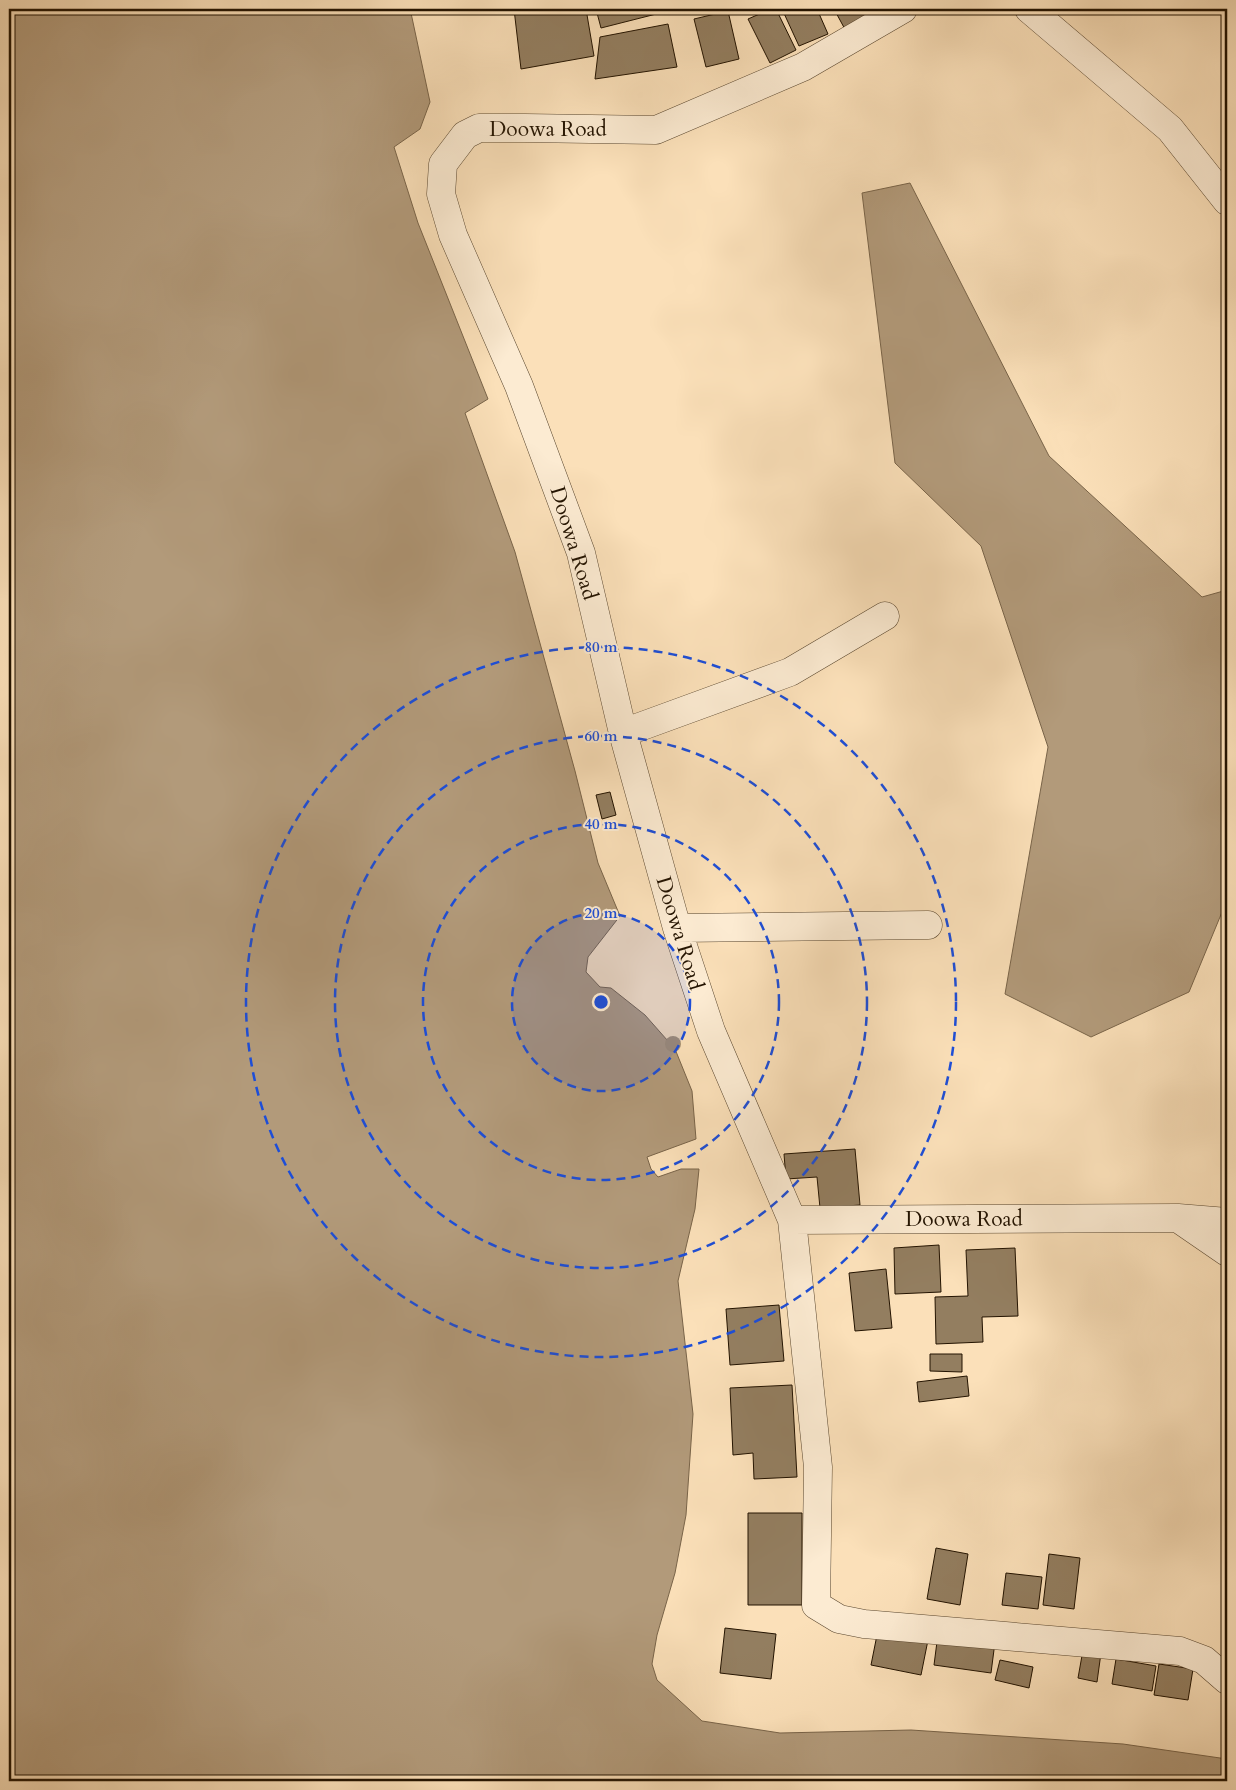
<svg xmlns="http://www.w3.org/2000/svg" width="1236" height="1790" viewBox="0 0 1236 1790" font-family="Cardo,serif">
<rect width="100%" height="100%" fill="#fbe0b9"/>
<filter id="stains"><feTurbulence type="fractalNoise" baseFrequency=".004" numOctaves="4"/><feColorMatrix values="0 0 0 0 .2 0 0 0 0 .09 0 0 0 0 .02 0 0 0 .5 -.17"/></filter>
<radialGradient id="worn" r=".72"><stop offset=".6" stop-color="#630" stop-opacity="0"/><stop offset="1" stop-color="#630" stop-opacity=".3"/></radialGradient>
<path fill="#b29a7a" stroke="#796449" d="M9 9H409L411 13 430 102 420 129 394 147 418 223 488 399 465 413 515 552 575 771 598 863 620 916 588 957 586 972 600 987 611 988 645 1015 675 1049 692 1091 696 1139 647 1157 651 1169 658 1177 681 1169H699L695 1209 678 1281 693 1414 686 1515 675 1573 657 1635 652 1664 657 1680 702 1721 780 1733 911 1730 1123 1744 1227 1759V1781H9Z
M910 183 1049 456 1202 597 1227 590V900L1189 992 1091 1037 1005 994 1048 747 981 546 895 463 862 193Z"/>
<path fill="#937e60" stroke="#231300" d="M514 9H586L594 56 521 69Z
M596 9H672V10L601 28Z
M677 9H695L678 13Z
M771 9H776L796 50 770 63 748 19Z
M782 9H817L828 34 799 46Z
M834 9H886L847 33Z
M728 11 739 59 706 67 694 19Z
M668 24 677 67 595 79 600 37Z
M610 792 616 815 602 819 596 795Z
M855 1149 860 1205 820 1208 817 1177 786 1179 784 1154Z
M939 1245 941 1292 895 1294 894 1248Z
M1015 1248 1018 1316 982 1317 983 1342 936 1344 935 1297 968 1296 966 1250Z
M886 1269 892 1328 855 1331 849 1273Z
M779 1305 784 1361 730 1365 726 1309Z
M930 1354H962V1372L930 1371Z
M967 1376 969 1396 919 1402 917 1382Z
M792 1385 797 1477 754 1479 753 1453 733 1455 730 1388Z
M748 1513H802V1605H748Z
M936 1548 968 1554 960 1605 927 1599Z
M1049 1554 1080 1558 1074 1609 1043 1605Z
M1006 1573 1042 1577 1038 1609 1002 1605Z
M725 1628 776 1634 771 1679 720 1673Z
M878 1630 928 1640 921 1675 871 1665Z
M938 1634 995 1642 991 1673 934 1665Z
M1083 1650 1101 1653 1097 1682 1078 1678Z
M1116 1659 1156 1666 1152 1691 1112 1684Z
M1000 1660 1033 1667 1029 1688 995 1680Z
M1159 1664 1193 1669 1188 1700 1154 1695Z"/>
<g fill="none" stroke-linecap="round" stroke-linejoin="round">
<g stroke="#59462e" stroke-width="29">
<path id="minor" d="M903 9 803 67 656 130 525 128H479L465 135 443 164 441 194 453 235 519 386 581 553 623 733 677 928 711 1031 792 1220 1178 1218 1227 1222
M1029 9 1170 129 1227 201
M623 733 790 672 885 616
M677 928 928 925
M1179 1219 1227 1252
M792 1220 818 1467 816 1605 839 1619 864 1624 1180 1651 1204 1660 1227 1680"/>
</g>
<use href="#minor" stroke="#fcebd2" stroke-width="28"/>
</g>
<circle fill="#a79071" cx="673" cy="1044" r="8"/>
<circle cx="601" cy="1002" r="89" fill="#1d4ed8" fill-opacity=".12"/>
<g fill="none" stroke="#1d4ed8" stroke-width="2.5" stroke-dasharray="9 6">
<circle cx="601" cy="1002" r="89"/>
<circle cx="601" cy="1002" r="178"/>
<circle cx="601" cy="1002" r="266"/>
<circle cx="601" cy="1002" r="355"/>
</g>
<g text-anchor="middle" stroke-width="4" stroke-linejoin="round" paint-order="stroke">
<g font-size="21" fill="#231300" stroke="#fcebd2">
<text x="548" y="136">Doowa Road</text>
<text transform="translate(574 543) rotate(73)" y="7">Doowa Road</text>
<text transform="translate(680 933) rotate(73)" y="7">Doowa Road</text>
<text x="964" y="1226">Doowa Road</text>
</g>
</g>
<circle cx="601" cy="1002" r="8" fill="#1d4ed8" stroke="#fcebd2" stroke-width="2.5"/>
<g font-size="15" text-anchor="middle" font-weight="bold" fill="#1d4ed8" stroke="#fcebd2" stroke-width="4" stroke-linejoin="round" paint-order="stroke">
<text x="601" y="652">80 m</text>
<text x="601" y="741">60 m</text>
<text x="601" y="829">40 m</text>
<text x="601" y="918">20 m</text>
</g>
<rect width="1236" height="1790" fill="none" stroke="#fbe0b9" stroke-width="30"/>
<rect x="10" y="10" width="1216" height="1770" fill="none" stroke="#231300" stroke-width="2.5"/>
<rect x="15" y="15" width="1206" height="1760" fill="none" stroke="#231300"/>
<rect width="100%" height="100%" filter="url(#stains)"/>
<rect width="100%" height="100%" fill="url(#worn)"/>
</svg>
